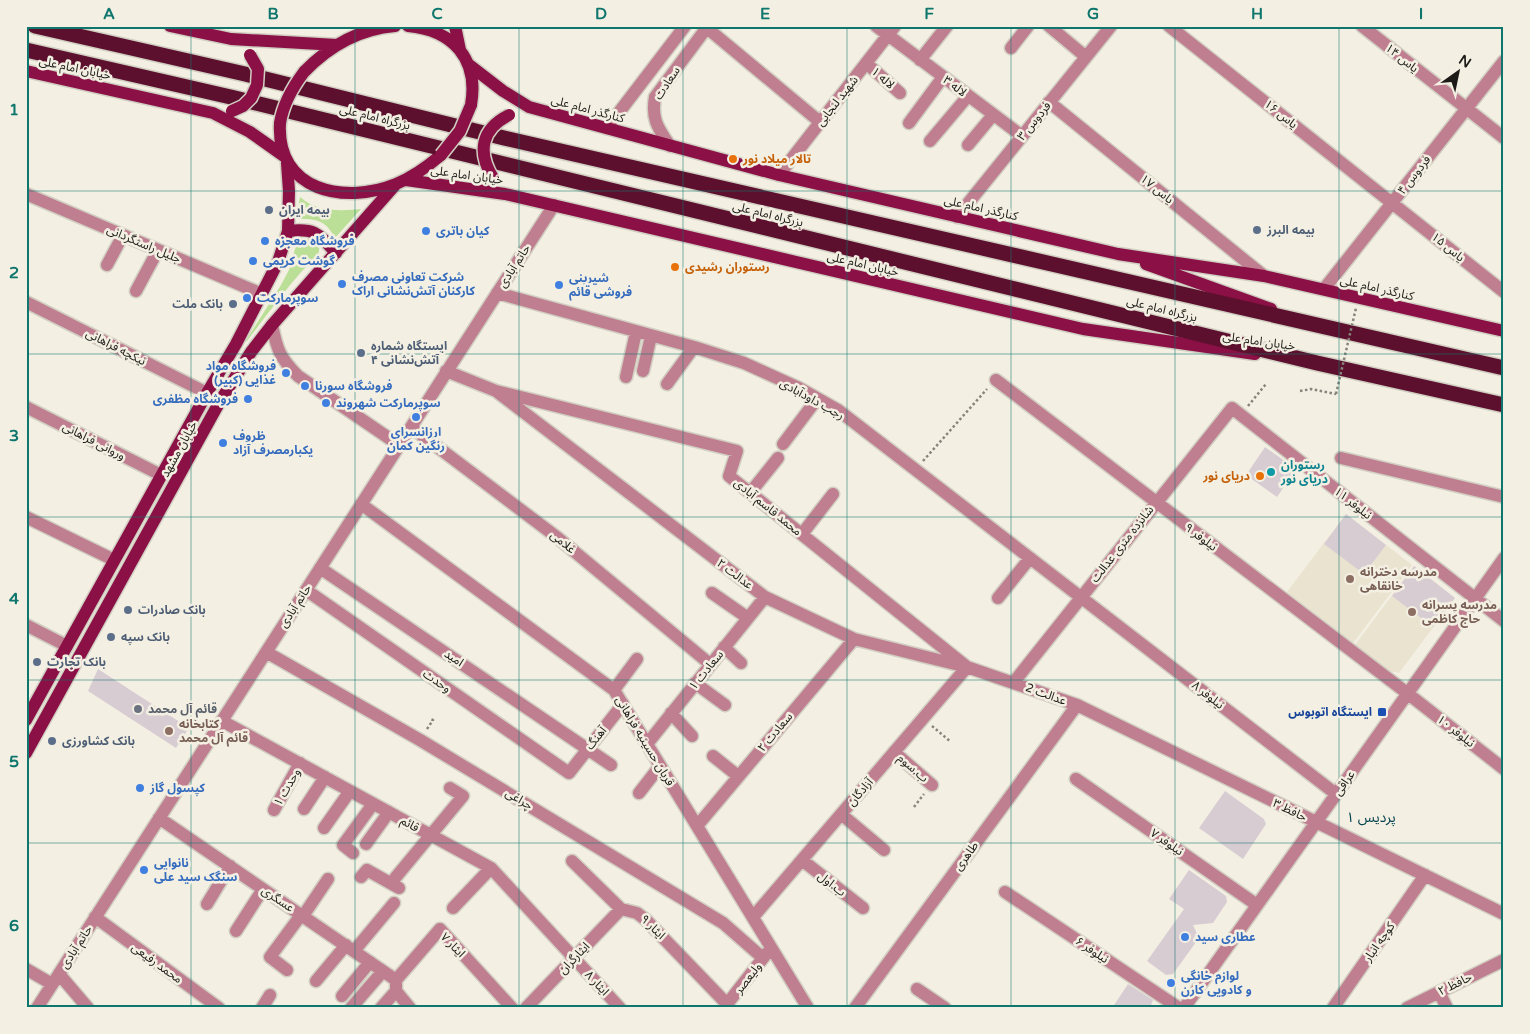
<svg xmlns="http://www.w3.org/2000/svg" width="1530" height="1034" viewBox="0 0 1530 1034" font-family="'Varela Round','Noto Sans Arabic',sans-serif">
<rect width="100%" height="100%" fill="#f3f0e3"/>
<path fill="#e9e3cf" d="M1346 514 1412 565 1353 643 1287 592Z
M1414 566 1455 598 1399 673 1390 671 1355 645Z"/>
<path fill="#bcdf98" d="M300 197C317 212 340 211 361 209L335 238C325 219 316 219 296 219Z
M304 239C311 239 321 241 319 251 318 260 308 265 302 271 283 293 265 317 247 341L245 342 281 285 289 270 294 252 297 244Z"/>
<path fill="#d8ccd3" d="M1265 447 1296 469 1277 497 1246 475Z
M1346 514 1386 545 1364 574 1324 544Z
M1414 566 1455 598 1433 627 1392 596Z
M98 669 189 728 176 748 88 691Z
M1225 791 1264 819 1266 824 1243 859 1199 828Z
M1189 870 1226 896 1227 902 1213 923 1193 925 1199 938 1173 974 1166 975 1147 961 1184 909 1169 899Z
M1128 984 1153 1000 1150 1008H1112Z"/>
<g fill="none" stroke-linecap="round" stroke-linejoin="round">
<g stroke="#d1cec2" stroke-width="15">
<path id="minor" d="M876 26 1022 136
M1049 26 1086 57
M1169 26 1504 292
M1362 26 1504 138
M707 28 820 122
M1011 48 1028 26
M920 60 947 26
M866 63 900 93
M1049 102 1264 276
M909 123 943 77
M607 128 685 26
M930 141 968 96
M968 145 993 115
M670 146C658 128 651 119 655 97L708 26
M779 175 895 26
M26 194 262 294
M957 217 1111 26
M107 265 123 235
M1324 289 1504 61
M136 291 158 250
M497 293 694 347 744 363 799 388 838 410 1336 794
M26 302 207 393
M272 325C277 350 280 358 298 376L399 445
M446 371 496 391 737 451 729 476 967 667 753 917
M643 371 651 336
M626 377 636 332
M996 380 1407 693 1504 769
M667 384 694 347
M496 391 765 597 854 639 967 667 1077 705 1504 914
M26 407 161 475
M411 427 558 538 710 664
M783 444 817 399
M1341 458 1504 497
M750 493 778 458
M361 504 614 690 808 1008
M26 517 114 560
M802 534 833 494
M320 568 611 765
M306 590 569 773 623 704
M712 593 748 618
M998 598 1030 558
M26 625 67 646
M724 647 741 663
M266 652 420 740 723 923 763 958
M1014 682 1232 408 1504 621
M695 683 725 705
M614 690 637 659
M671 713 692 736
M222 721 491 868 620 1008
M647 744 765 597
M894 752 932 785
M713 756 738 776
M1076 779 1257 905
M639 793 660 766
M304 809 325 777
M274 810 300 763
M841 814 884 850
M159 818 396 980
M697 826 854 639
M324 828 350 791
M366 844 389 812
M353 853 343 845 373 804
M802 860 863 908
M572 861 621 909 637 913 646 920 727 1004
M361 877 367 870 399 888
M391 883 463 796 450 788
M1005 892 1179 1008
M207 904 230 866
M453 908 491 868
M303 916 328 879
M95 917 219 1008
M236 931 263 889
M354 951 394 903
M26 969 52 984
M287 970 270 957 301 915
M59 974 88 1008
M396 980 440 929 512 1008
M396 980V991L410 1008
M316 981 346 945
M917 989 945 1008
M1439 992 1447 1008
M342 996 370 962
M37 1008 554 205
M262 1008 270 995
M351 1008 383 971
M381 1008 396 991
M526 1008 621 909
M724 1008 767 953
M855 1008 1077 705
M1184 1008 1504 558
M1333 1008 1425 875
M1407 1008 1504 960"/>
</g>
<g stroke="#d1cec2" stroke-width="15">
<path id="major" d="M170 26 231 39 337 45
M408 26C453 30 479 59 471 105
M455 26 460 50
M468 64 503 91 529 107 779 175 1118 254 1264 276 1504 331
M26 71 213 113 250 132 284 156
M304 72C329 46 359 29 395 26
M280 123C276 191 344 205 396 184 413 177 427 167 441 155
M406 180 505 194 1083 329 1255 354
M288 231C315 228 318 233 336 253
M1146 264 1271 309
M26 720 207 393 236 344 278 262 288 231 289 191 287 163
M26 753 219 403 251 352 272 325 396 184"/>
</g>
<g stroke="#d1cec2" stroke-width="18">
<path id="highway" d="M35 26 245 74 504 138 1504 368
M26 50 235 98 1317 363 1504 405"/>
</g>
<path stroke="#86847c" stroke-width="2.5" stroke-dasharray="2.5 2.5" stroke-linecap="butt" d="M1300 391 1311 389 1336 394
M1248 406 1266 384
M923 461 987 389
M932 726 951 742
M427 729 433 720 430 719
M914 807 924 794"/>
<use href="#minor" stroke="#c07f90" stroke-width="12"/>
<use href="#major" stroke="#8a1045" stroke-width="12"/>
<use href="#highway" stroke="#5d102e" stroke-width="15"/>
<g stroke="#d1cec2" stroke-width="15" stroke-linecap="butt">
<path id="major-bridge" d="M232 111 243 106 251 98 257 85 258 69 250 55
M280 123C283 104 292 88 304 72
M441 155 460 131 471 105
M493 178C477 152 481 129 509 115"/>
</g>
<path stroke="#86847c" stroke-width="2.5" stroke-dasharray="2.5 2.5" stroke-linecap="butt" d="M1336 394 1356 308"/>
<use href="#major-bridge" stroke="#8a1045" stroke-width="12"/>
</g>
<path fill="none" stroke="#0f766e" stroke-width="1" stroke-opacity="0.55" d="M191 26V1008M355 26V1008M519 26V1008M683 26V1008M847 26V1008M1011 26V1008M1175 26V1008M1339 26V1008M26 191H1504M26 354H1504M26 517H1504M26 680H1504M26 843H1504"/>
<g fill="#e8710a" stroke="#f3f0e3" stroke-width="2">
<circle cx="733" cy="159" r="5"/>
<circle cx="675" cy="267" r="5"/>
<circle cx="1260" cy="476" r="5"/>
</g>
<g fill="#5c6f8a" stroke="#f3f0e3" stroke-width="2">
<circle cx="269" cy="210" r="5"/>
<circle cx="1257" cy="230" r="5"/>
<circle cx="233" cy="304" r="5"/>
<circle cx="361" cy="353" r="5"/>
<circle cx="128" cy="610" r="5"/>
<circle cx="111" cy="637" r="5"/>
<circle cx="37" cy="662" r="5"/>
<circle cx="52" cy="741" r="5"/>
</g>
<g fill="#3f7fe0" stroke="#f3f0e3" stroke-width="2">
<circle cx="426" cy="231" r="5"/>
<circle cx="265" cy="241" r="5"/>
<circle cx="253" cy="261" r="5"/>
<circle cx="342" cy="284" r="5"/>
<circle cx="559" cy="285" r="5"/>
<circle cx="247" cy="298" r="5"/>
<circle cx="286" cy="373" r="5"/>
<circle cx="305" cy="386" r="5"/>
<circle cx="248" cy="399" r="5"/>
<circle cx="326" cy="403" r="5"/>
<circle cx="416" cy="417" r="5"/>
<circle cx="223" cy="443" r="5"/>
<circle cx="140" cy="788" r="5"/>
<circle cx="144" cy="870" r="5"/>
<circle cx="1185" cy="937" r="5"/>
<circle cx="1171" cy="983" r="5"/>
</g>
<circle fill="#0f9aa8" stroke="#f3f0e3" stroke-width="2" cx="1271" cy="472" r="5"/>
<g fill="#8d6e63" stroke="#f3f0e3" stroke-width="2">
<circle cx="1350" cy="579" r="5"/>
<circle cx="1412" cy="612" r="5"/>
<circle cx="169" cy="731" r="5"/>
</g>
<circle fill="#6b7280" stroke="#f3f0e3" stroke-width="2" cx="138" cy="709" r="5"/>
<rect fill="#1a4fb4" stroke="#f3f0e3" stroke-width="2" x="1377" y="707" width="10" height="10" rx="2.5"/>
<g text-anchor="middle" stroke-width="5" stroke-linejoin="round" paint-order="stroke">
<g font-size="12" fill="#1c1b17" stroke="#f3f0e3">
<text transform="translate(1402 58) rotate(38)" y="4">یاس ۱۴</text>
<text transform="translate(75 68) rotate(12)" y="4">خیابان امام علی</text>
<text transform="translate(883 78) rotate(41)" y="4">لاله ۱</text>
<text transform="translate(667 83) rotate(-57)" y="4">سعادت</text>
<text transform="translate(955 86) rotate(37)" y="4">لاله ۳</text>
<text transform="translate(837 101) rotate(-52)" y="4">شهید لنجابی</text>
<text transform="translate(588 109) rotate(15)" y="4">کنارگذر امام علی</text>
<text transform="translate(1281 114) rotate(38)" y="4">یاس ۱۶</text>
<text transform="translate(375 117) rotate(14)" y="4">بزرگراه امام علی</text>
<text transform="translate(1034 121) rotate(-51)" y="4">فردوس ۳</text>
<text transform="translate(467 175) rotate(8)" y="4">خیابان امام علی</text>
<text transform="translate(1414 175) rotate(-52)" y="4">فردوس ۴</text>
<text transform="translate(1157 189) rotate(39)" y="4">یاس ۱۷</text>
<text transform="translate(981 208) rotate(13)" y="4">کنارگذر امام علی</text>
<text transform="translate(768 214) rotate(14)" y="4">بزرگراه امام علی</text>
<text transform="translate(144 244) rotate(23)" y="4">جلیل راستگردانی</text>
<text transform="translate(1448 247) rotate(39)" y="4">یاس ۱۵</text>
<text transform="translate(863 264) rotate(13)" y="4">خیابان امام علی</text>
<text transform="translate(514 266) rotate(-57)" y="4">حاتم آبادی</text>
<text transform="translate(1377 288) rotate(13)" y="4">کنارگذر امام علی</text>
<text transform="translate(1162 309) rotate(14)" y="4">بزرگراه امام علی</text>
<text transform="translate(1259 341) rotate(8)" y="4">خیابان امام علی</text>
<text transform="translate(116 347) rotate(27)" y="4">نیکچه فراهانی</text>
<text transform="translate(812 399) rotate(29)" y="4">رجب داودآبادی</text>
<text transform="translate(94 441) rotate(27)" y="4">وروانی فراهانی</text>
<text transform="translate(179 449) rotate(-61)" y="4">خیابان مشهد</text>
<text transform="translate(1353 503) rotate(38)" y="4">نیلوفر ۱۱</text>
<text transform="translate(768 507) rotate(39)" y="4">محمد قاسم آبادی</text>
<text transform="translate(1201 537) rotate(37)" y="4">نیلوفر ۹</text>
<text transform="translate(563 542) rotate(39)" y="4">غلامی</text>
<text transform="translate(1122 544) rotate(-52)" y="4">شانزده متری عدالت</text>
<text transform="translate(735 574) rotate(37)" y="4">عدالت ۲</text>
<text transform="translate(295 606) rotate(-57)" y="4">حاتم آبادی</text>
<text transform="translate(454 658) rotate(34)" y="4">امید</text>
<text transform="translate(706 670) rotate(-51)" y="4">سعادت ۱</text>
<text transform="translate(437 681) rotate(35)" y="4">وحدت</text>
<text transform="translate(1046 694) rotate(20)" y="4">عدالت 2</text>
<text transform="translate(1208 695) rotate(38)" y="4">نیلوفر ۸</text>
<text transform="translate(1456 731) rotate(38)" y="4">نیلوفر ۱۰</text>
<text transform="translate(775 732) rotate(-50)" y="4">سعادت ۲</text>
<text transform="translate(596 738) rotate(-52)" y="4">آهنگ</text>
<text transform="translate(645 741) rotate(59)" y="4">قربان حسینیه فراهانی</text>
<text transform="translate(913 768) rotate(41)" y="4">ب.سوم</text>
<text transform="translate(1344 783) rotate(-55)" y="4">عراقی</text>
<text transform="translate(287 787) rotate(-60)" y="4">وحدت ۱</text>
<text transform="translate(860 792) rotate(-49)" y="4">آزادگان</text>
<text transform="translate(519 799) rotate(31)" y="4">چراغی</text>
<text transform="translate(1290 810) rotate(26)" y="4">حافظ ۳</text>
<text transform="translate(410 824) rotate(29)" y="4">قائم</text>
<text transform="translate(1167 842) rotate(35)" y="4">نیلوفر ۷</text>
<text transform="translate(966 856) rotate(-54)" y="4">طاهری</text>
<text transform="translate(832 884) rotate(38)" y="4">ب.اول</text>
<text transform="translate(278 899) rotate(34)" y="4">عسگری</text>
<text transform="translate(653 927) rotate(44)" y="4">ایثار ۹</text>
<text transform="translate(1379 942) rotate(-55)" y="4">کوچه انبار</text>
<text transform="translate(453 945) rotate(46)" y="4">ایثار ۷</text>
<text transform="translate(76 947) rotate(-57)" y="4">حاتم آبادی</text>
<text transform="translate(1092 950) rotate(34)" y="4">نیلوفر ۶</text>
<text transform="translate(574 958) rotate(-46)" y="4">ایثارگران</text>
<text transform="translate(157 963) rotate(36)" y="4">محمد رفیعی</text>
<text transform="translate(748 978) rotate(-52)" y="4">ولیعصر</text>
<text transform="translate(597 983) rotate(47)" y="4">ایثار ۸</text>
<text transform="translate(1455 984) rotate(-26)" y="4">حافظ ۲</text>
</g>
<g font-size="12" font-weight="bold" fill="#c56008" stroke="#f3f0e3" text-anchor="start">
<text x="743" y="163">تالار میلاد نور</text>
<text x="685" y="271">رستوران رشیدی</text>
<text x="1250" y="480" text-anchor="end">دریای نور</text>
</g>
<g font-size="12" font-weight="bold" fill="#4e5e75" stroke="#f3f0e3" text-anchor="start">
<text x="279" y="214">بیمه ایران</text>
<text x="1267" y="234">بیمه البرز</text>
<text x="223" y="308" text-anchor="end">بانک ملت</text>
<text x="371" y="350">ایستگاه شماره<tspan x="371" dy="14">۴ آتش‌نشانی</tspan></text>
<text x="138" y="614">بانک صادرات</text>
<text x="121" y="641">بانک سپه</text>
<text x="47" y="666">بانک تجارت</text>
<text x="62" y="745">بانک کشاورزی</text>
</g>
<g font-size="12" font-weight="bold" fill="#366cbe" stroke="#f3f0e3" text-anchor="start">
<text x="436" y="235">کیان باتری</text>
<text x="275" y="245">فروشگاه معجزه</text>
<text x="263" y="265">گوشت کریمی</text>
<text x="352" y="281">شرکت تعاونی مصرف<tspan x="352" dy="14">کارکنان آتش‌نشانی اراک</tspan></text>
<text x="569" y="282">شیرینی<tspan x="569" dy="14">فروشی قائم</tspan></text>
<text x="257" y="302">سوپرمارکت</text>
<text x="276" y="370" text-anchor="end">فروشگاه مواد<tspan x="276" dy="14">غذایی (کبیر)</tspan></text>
<text x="315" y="390">فروشگاه سورنا</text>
<text x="238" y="403" text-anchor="end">فروشگاه مظفری</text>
<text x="336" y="407">سوپرمارکت شهروند</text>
<text x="416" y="436" text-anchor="middle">ارزانسرای<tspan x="416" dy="14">رنگین کمان</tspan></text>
<text x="233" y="440">ظروف<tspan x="233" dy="14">یکبارمصرف آزاد</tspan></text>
<text x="150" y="792">کپسول گاز</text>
<text x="154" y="867">نانوایی<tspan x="154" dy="14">سنگک سید علی</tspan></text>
<text x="1195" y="941">عطاری سید</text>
<text x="1181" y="980">لوازم خانگی<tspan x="1181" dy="14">و کادویی کارن</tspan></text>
</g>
<g font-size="12" font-weight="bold" fill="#0d838f" stroke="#f3f0e3" text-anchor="start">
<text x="1281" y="469">رستوران<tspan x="1281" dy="14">دریای نور</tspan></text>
</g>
<g font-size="12" font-weight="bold" fill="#785e54" stroke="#f3f0e3" text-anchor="start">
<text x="1360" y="576">مدرسه دخترانه<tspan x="1360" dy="14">خانقاهی</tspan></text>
<text x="1422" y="609">مدرسه پسرانه<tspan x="1422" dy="14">حاج کاظمی</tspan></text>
<text x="179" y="728">کتابخانه<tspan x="179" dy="14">قائم آل محمد</tspan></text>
</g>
<g font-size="12" font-weight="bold" fill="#5b616d" stroke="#f3f0e3" text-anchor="start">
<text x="148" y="713">قائم آل محمد</text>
</g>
<g font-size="12" font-weight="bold" fill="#164399" stroke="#f3f0e3" text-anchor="end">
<text x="1372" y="716">ایستگاه اتوبوس</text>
</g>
<g font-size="14" fill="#04414e" stroke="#f3f0e3">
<text x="1371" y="822">پردیس ۱</text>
</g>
</g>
<rect width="1530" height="1034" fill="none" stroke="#f3f0e3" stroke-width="55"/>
<g transform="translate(1458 72) rotate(33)" stroke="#f3f0e3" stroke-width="4" paint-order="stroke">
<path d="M0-4L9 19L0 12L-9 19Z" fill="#1c1b17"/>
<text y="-8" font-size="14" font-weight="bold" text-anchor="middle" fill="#1c1b17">N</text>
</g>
<rect x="28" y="28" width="1474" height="978" fill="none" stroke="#0f766e" stroke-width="2"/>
<g font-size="16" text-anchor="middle" font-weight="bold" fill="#0f766e">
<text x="109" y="19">A</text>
<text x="273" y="19">B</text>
<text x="437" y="19">C</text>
<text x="601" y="19">D</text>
<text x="765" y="19">E</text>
<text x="929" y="19">F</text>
<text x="1093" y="19">G</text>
<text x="1257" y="19">H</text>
<text x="1421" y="19">I</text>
<text x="14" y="115">1</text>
<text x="14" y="278">2</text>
<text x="14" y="441">3</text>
<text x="14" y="604">4</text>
<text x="14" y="767">5</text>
<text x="14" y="931">6</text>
</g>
</svg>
